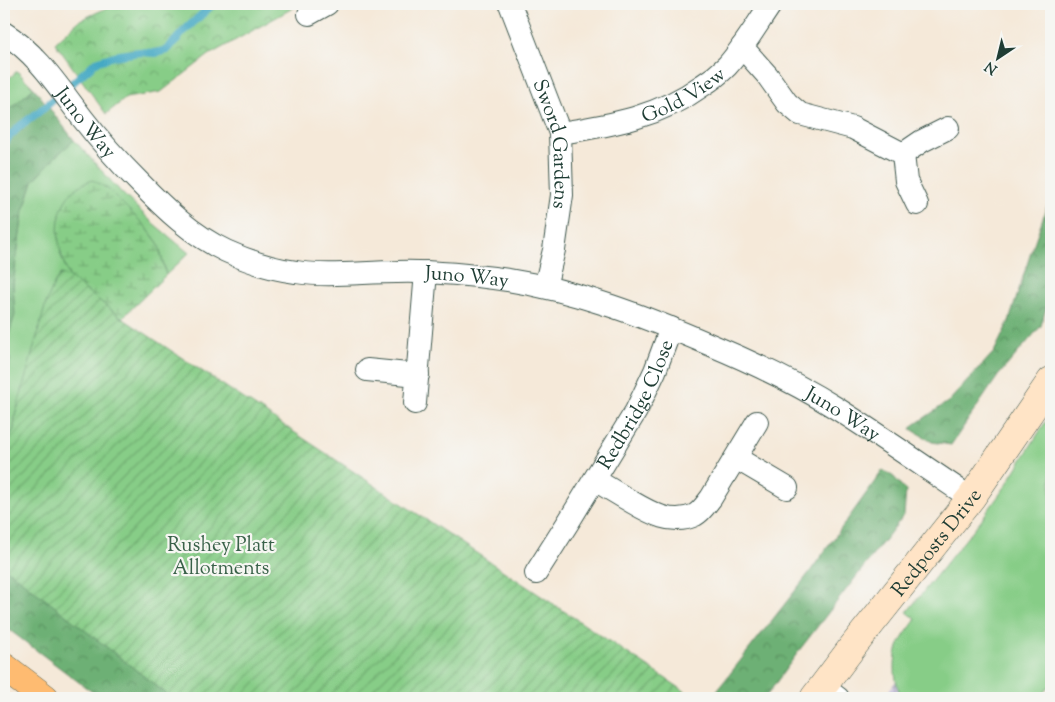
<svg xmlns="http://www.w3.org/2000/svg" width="1055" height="702" viewBox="0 0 1055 702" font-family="'Sorts Mill Goudy',serif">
<defs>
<pattern id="industrial-grid" width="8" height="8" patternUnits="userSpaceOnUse" patternTransform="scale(1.25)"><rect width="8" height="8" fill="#c6c0da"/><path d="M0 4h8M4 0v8" fill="none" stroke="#a09db2"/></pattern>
<pattern id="forest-crowns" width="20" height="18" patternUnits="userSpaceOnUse" patternTransform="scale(1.25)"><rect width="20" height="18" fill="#6db074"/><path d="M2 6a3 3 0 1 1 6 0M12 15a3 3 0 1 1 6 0" fill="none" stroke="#599060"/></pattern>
<pattern id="wetland-marsh" width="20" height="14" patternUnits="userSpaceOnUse" patternTransform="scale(1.25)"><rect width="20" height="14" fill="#87cd87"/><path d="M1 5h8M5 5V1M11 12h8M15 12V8" fill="none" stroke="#6ea86f"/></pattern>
<pattern id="park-crowns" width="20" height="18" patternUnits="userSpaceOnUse" patternTransform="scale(1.25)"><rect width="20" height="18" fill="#87cd87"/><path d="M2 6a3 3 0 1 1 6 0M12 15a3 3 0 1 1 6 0" fill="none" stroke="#6ea86f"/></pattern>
<pattern id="garden-furrows" width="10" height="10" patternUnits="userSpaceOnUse" patternTransform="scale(1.25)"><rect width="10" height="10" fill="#87cd87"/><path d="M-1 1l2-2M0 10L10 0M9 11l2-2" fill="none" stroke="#6ea86f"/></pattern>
</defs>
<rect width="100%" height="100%" fill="#f6f6f2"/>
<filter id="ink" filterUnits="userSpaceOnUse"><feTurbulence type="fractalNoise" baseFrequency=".02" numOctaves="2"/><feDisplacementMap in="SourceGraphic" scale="10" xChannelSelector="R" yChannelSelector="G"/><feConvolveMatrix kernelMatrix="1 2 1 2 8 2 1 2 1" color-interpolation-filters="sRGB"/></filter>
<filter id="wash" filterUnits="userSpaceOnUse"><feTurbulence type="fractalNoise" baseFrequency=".0096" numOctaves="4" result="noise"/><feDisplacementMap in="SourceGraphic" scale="20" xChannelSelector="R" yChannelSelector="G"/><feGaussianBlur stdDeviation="1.12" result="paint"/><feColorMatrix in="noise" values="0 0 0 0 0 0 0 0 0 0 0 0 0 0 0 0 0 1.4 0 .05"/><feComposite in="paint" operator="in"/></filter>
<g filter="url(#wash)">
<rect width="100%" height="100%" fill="#f5e9d9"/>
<path fill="url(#industrial-grid)" d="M896 681 902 698H883Z"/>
<path fill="#87cd87" stroke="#53855e" d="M17 71 34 88 4 114V83Z
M74 140 121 192 153 223 189 253 166 275 158 243 146 227 60 253 70 278 60 274 15 416 14 429 4 449V385L10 360 6 344 14 315 13 284 23 212 33 181 55 157Z
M1051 413V684L1039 698H902C894 683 893 663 898 647 902 637 910 628 916 619L907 612 981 520 1005 487Z"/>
<path fill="url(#forest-crowns)" stroke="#467654" d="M34 88 74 140 55 157 33 181 23 212 13 284 15 315 6 344 10 360 4 385V114Z
M1051 195V290L1041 326 998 376 951 445 932 442 911 429 914 425 949 401 994 352 1009 321 1032 249Z
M883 470 894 477 906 491 904 515 801 648 765 698H711L809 573Z
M4 567 172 698H100L4 626Z"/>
<path fill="url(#wetland-marsh)" stroke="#53855e" d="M93 180 108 189 146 227 158 243 166 275 122 318C108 308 95 298 82 288 78 285 73 282 70 278 67 274 66 268 64 263 53 232 55 191 93 180Z"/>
<path fill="url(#park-crowns)" stroke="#53855e" d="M140 4H300L209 55 161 92 126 98 106 114 55 43 80 20 107 8 137 5Z"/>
<path fill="url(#garden-furrows)" stroke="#53855e" d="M61 274 70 278 122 318 695 698H172L4 567V449L14 429 15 416 46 303 55 282Z"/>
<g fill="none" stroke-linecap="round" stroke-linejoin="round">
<path stroke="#44a9c4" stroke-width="8" d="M4 142 19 127 45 107 96 62 114 56 139 52 155 53 167 50 184 31 213 4"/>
</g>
</g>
<g filter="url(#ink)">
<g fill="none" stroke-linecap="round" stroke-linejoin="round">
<g stroke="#3f574d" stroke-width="24">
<g id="minor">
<path id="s1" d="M510 4 560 133 562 195 554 250 545 287"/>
<path d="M309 14 327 4"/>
<path id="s2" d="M4 33C38 54 59 88 83 119 100 141 119 162 139 182 165 209 192 235 226 251 248 261 272 269 296 272 329 277 363 272 397 272 434 271 472 275 508 280 579 291 646 317 711 345 754 363 796 383 836 408 882 437 926 468 971 498"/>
<path d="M742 47 767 75 787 103 800 114 853 128 903 154 906 181 917 204"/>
<path id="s3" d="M560 133C612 125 659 117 703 85 711 80 720 73 727 66 744 47 757 24 771 4"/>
<path d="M903 154 922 141 948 128"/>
<path d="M367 370 418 375"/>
<path d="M415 403 426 272"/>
<path d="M736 458 787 488"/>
<path d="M595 480C605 486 615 492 625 498 646 510 670 527 695 515 702 511 706 504 711 498L757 422"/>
<path id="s4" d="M536 573 569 521 636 411 655 371 671 328"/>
<path d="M822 686 838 698"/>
</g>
</g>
<g stroke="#3f574d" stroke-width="29">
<g id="secondary">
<path id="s5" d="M814 698 854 645 971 498 1051 381"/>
</g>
</g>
<g stroke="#3f574d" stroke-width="29">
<path id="primary" d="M4 667 45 698"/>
</g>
<use href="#minor" stroke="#fff" stroke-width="22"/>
<use href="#secondary" stroke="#ffe4c6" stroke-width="28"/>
<use href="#primary" stroke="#febb71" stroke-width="28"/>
</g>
</g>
<g text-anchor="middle" stroke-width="4.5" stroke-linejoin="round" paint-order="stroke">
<g font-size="20" fill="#1f3d34" stroke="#f6f6f2">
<text dy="7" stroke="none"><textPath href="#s3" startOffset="130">Gold View</textPath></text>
<text dy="7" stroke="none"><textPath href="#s2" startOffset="122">Juno Way</textPath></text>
<text dy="7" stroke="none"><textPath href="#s1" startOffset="148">Sword Gardens</textPath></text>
<text dy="7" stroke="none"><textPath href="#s2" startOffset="558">Juno Way</textPath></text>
<text dy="7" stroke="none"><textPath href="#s4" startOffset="196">Redbridge Close</textPath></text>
<text dy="7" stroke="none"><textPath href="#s2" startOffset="962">Juno Way</textPath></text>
<text dy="7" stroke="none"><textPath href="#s5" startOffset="198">Redposts Drive</textPath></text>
</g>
<g font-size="20" fill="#396149" stroke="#f6f6f2">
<text x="221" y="551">Rushey Platt<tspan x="221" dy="23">Allotments</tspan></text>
</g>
</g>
<rect width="1055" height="702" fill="none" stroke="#f6f6f2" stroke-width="20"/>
<g transform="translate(998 58) rotate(215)" stroke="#f6f6f2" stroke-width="4" paint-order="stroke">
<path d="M0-4L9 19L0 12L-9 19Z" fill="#1f3d34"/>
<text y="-8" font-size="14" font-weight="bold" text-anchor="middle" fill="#1f3d34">N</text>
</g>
</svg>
